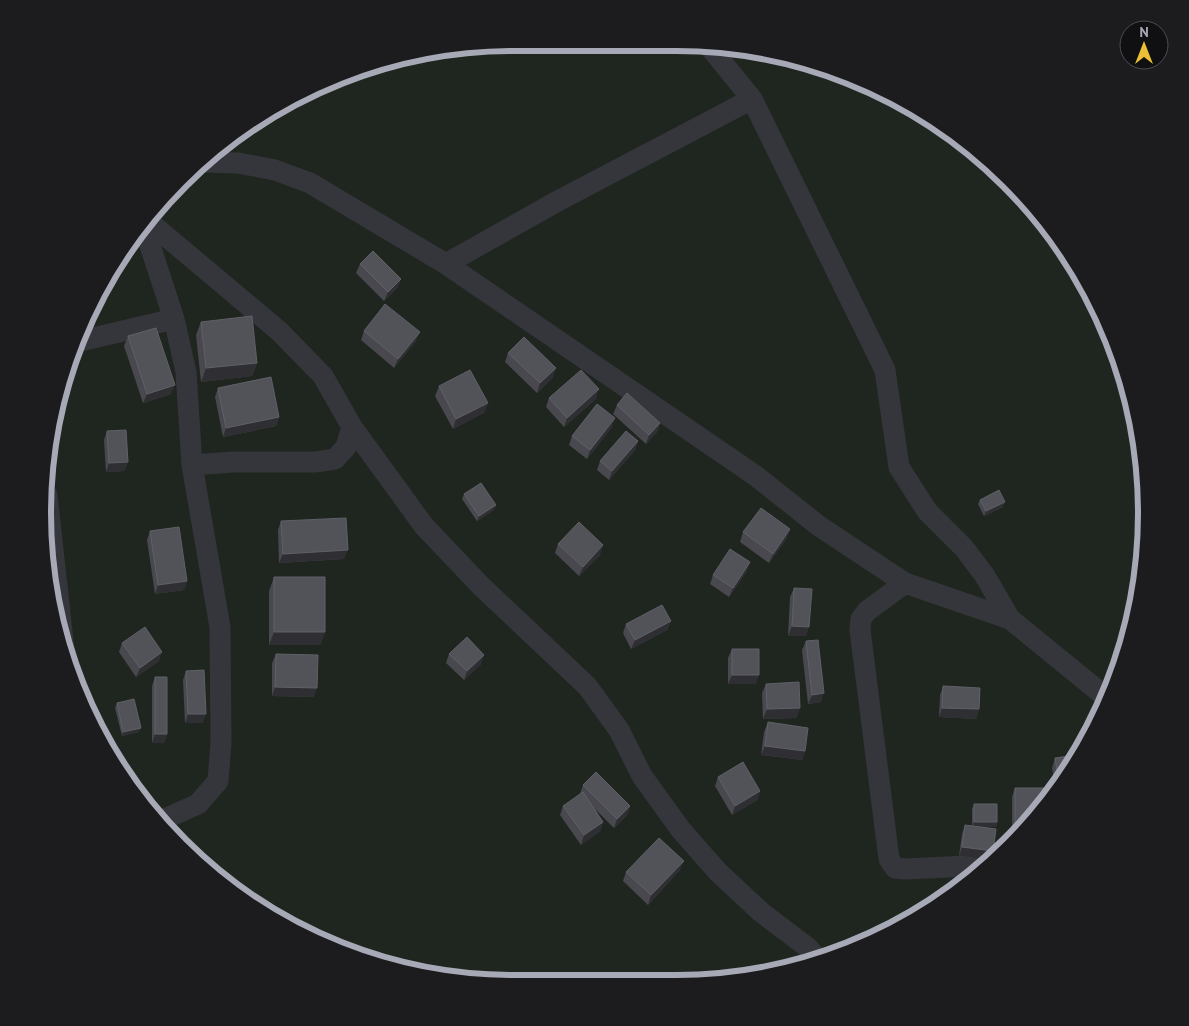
<svg xmlns="http://www.w3.org/2000/svg" width="1189" height="1026" viewBox="0 0 1189 1026" font-family="'PT Sans',sans-serif">
<rect width="100%" height="100%" fill="#151416"/>
<path fill="#1f2620" d="M513 43 737 46 884 91 963 140 1030 203 1084 278 1121 361 1142 451 1146 543 1131 634 1098 721 1049 799 986 867 911 920 828 958 707 982 513 983 421 974 333 948 251 904 180 845 122 774 68 665 46 574 47 451 78 333 122 251 203 159 305 91 392 58Z"/>
<g fill="none" stroke-linecap="round" stroke-linejoin="round">
<path stroke="#35363b" stroke-width="21" d="M709 46 752 99 885 370 899 467 927 511 964 548 985 576 1010 619
M200 162 238 163 275 170 310 183 446 264 756 476 819 526 905 583 1010 619 1107 698
M148 221 279 331 323 376 352 427 424 526 481 586 587 686 619 730 642 776 681 830 718 872 761 912 807 947 819 960
M446 264 556 202 752 99
M76 342 174 319 144 227
M192 465 233 462H315L335 459 346 447 352 427
M47 495 64 650
M905 583 867 611 861 619 860 630 889 859 895 868 906 869 988 865
M160 821 198 804 218 781 221 743 220 627 192 465 186 372 174 319"/>
</g>
<path fill="#48484e" d="M360 264 401 279 397 288 384 301 356 273Z
M201 322 257 363 252 376 201 382 196 335Z
M364 331 416 341 394 368 361 340Z
M128 336 171 394 143 403 124 346Z
M508 353 553 377 537 393 505 362Z
M439 386 485 412 453 429 435 396Z
M218 388 279 417 276 426 223 437 215 397Z
M549 398 596 399 564 427 546 407Z
M617 405 660 423 657 432 646 444 613 414Z
M612 427 587 459 569 445 572 436Z
M107 431 125 471 106 472 104 440Z
M638 441 635 450 609 480 597 470 600 461Z
M464 494 494 510 477 521 462 499Z
M980 500 1003 507 984 516 978 504Z
M281 521 344 559 279 563 278 530Z
M150 531 187 581 184 590 155 594 147 540Z
M743 532 787 538 769 563 740 542Z
M558 544 600 555 579 576 555 553Z
M747 571 729 597 710 584 713 575Z
M274 577 325 632 320 645H269V591Z
M794 588 806 636H788L790 597Z
M671 621 667 630 631 649 623 633 626 624Z
M806 641 821 702 808 704 802 650Z
M122 643 159 661 136 677 119 652Z
M732 649 756 684H728V658Z
M276 654 314 697 272 696V663Z
M449 654 481 664 464 680 446 663Z
M186 671 203 723H185L183 680Z
M155 677 167 734 164 743H152V686Z
M766 684 800 708 796 718 763 719 762 693Z
M943 686 979 709 976 719 939 717 940 695Z
M117 703 139 732 122 736 115 708Z
M768 722 805 751 802 760 761 755 764 732Z
M1077 755 1055 786 1052 768 1055 758Z
M718 777 760 791 757 800 732 815 715 786Z
M583 785 630 806 627 815 614 828 593 807 603 822 600 831 581 845 560 815 563 806 580 794Z
M1015 788V836H1012V797Z
M974 804 997 822 996 827H980L993 851 990 860 959 856 962 834 965 825 972 826V809Z
M680 870 648 905 623 881 626 872Z"/>
<path fill="#2f2f33" d="M401 279 397 288 384 301 388 292Z
M420 332 416 341 394 368 398 359Z
M257 363 252 376 201 382 206 368Z
M556 368 553 377 537 393 540 383Z
M175 385 171 394 143 403 147 394Z
M599 389 596 399 564 427 567 418Z
M488 403 485 412 453 429 456 419Z
M279 417 276 426 223 437 226 428Z
M615 418 612 427 587 459 590 450Z
M660 423 657 432 646 444 649 435Z
M638 441 635 450 609 480 612 471Z
M128 462 125 471 106 472 109 463Z
M1005 502 1003 507 984 516 986 511Z
M496 505 494 510 477 521 479 516Z
M790 529 787 538 769 563 773 554Z
M603 545 600 555 579 576 583 567Z
M348 550 344 559 279 563 283 554Z
M750 562 747 571 729 597 733 588Z
M187 581 184 590 155 594 158 585Z
M671 621 667 630 631 649 635 640Z
M792 626 809 627 806 636H788Z
M274 632H325L320 645H269Z
M162 652 159 661 136 677 140 668Z
M484 655 481 664 464 680 467 671Z
M732 675H759L756 684H728Z
M275 687 317 688 314 697 272 696Z
M824 693 821 702 808 704 812 695Z
M800 708 796 718 763 719 767 709Z
M942 708 979 709 976 719 939 717Z
M188 714H206L203 723H185Z
M141 728 139 732 122 736 123 732Z
M155 734H167L164 743H152Z
M765 746 805 751 802 760 761 755Z
M1064 775 1058 785 1055 786 1058 776Z
M760 791 757 800 732 815 735 806Z
M630 806 627 815 614 828 617 819Z
M603 822 600 831 581 845 584 835Z
M974 822H997L996 827H972Z
M1015 827H1024L1015 836H1012Z
M962 847 993 851 990 860 959 856Z
M684 861 680 870 648 905 651 895Z"/>
<path fill="#525359" stroke="#606068" d="M373 251 401 279 388 292 360 264Z
M385 304 420 332 398 359 364 331Z
M252 316 257 363 206 368 201 322Z
M156 328 175 385 147 394 128 336Z
M524 337 556 368 540 383 508 353Z
M470 370 488 403 456 419 439 386Z
M581 370 599 389 567 418 549 398Z
M271 377 279 417 226 428 218 388Z
M627 393 660 423 649 435 617 405Z
M597 404 615 418 590 450 572 436Z
M126 430 128 462 109 463 107 431Z
M626 431 638 441 612 471 600 461Z
M481 483 496 505 479 516 464 494Z
M999 490 1005 502 986 511 980 500Z
M761 508 790 529 773 554 743 532Z
M346 518 348 550 283 554 281 521Z
M579 522 603 545 583 567 558 544Z
M179 527 187 581 158 585 150 531Z
M730 549 750 562 733 588 713 575Z
M274 577H325V632H274Z
M794 588 812 589 809 627 792 626Z
M662 605 671 621 635 640 626 624Z
M59 619 64 647 57 620Z
M145 627 162 652 140 668 122 643Z
M467 637 484 655 467 671 449 654Z
M818 640 824 693 812 695 806 641Z
M732 649H759V675H732Z
M276 654 318 655 317 688 275 687Z
M204 670 206 714H188L186 671Z
M155 677H167V734H155Z
M799 682 800 708 767 709 766 684Z
M943 686 980 688 979 709 942 708Z
M134 699 141 728 123 732 117 703Z
M768 722 808 728 805 751 765 746Z
M1077 755 1064 775 1058 776 1055 758Z
M743 762 760 791 735 806 718 777Z
M596 772 630 806 617 819 583 785Z
M1015 788H1049V800L1024 827H1015Z
M583 792 603 822 584 835 563 806Z
M974 804H997V822H974Z
M965 825 996 829 993 851 962 847Z
M659 838 684 861 651 895 626 872Z"/>
<path d="M0 0H1189V1026H0ZM513 51H676A462 462 0 0 1 1138 513V513A462 462 0 0 1 676 975H513A462 462 0 0 1 51 513V513A462 462 0 0 1 513 51Z" fill="#1c1b1e" fill-rule="evenodd"/>
<path fill="none" stroke="#a7aab6" stroke-width="6" d="M513 51H676A462 462 0 0 1 1138 513V513A462 462 0 0 1 676 975H513A462 462 0 0 1 51 513V513A462 462 0 0 1 513 51Z"/>
<g transform="translate(1144 45)"><circle r="24" fill="#100f11" stroke="#4c4d53"/>
<path d="M0-4L9 19L0 12L-9 19Z" fill="#ecbf37"/>
<text y="-8" font-size="14" font-weight="bold" text-anchor="middle" fill="#a7aab6">N</text>
</g>
</svg>
